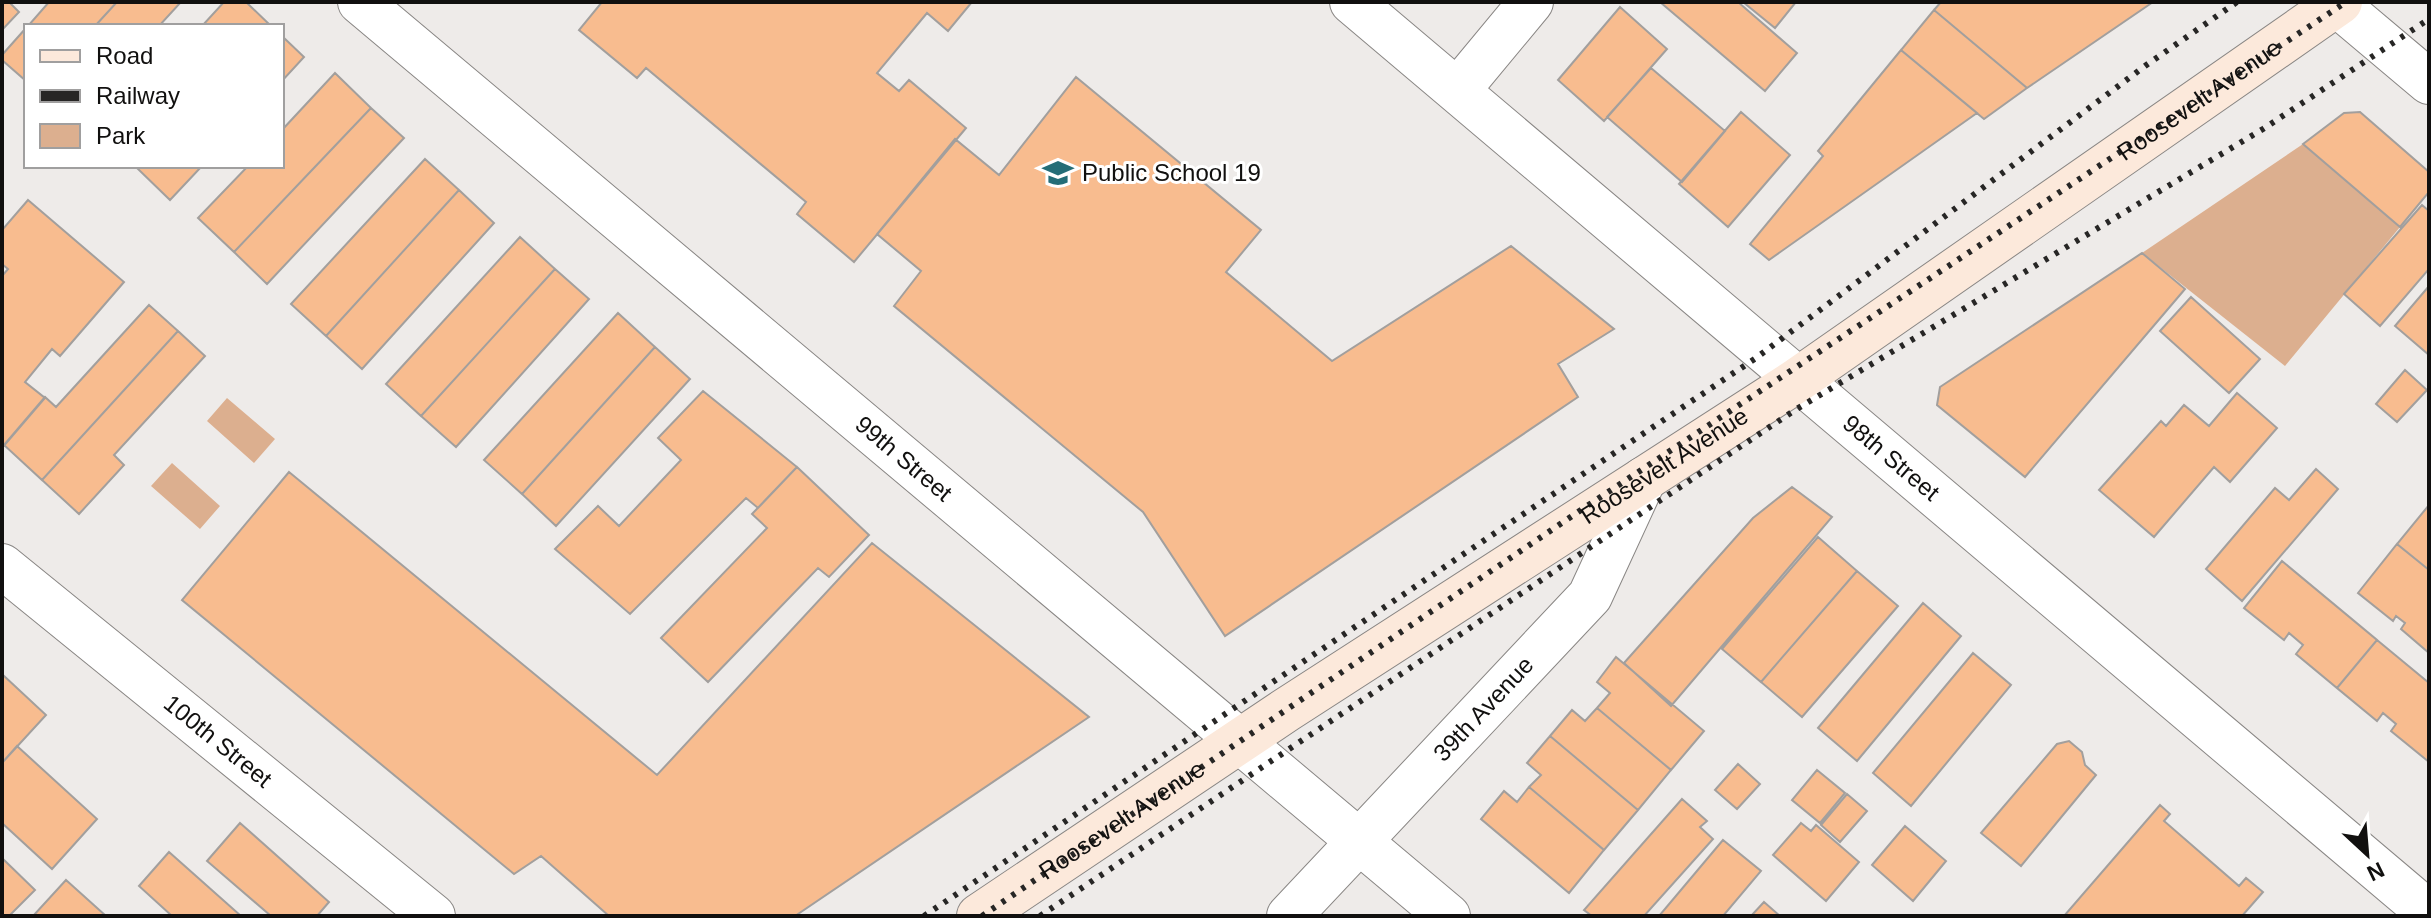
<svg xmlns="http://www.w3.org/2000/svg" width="2431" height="918" viewBox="0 0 2431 918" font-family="Helvetica,sans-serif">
<rect width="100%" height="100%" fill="#eeebe9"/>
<path fill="#dcaf8f" d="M2303 144 2400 227 2285 366 2142 253Z
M227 398 275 439 254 463 207 421Z
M172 463 220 506 200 529 151 486Z"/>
<path fill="#f8bc8f" stroke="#a29f9d" stroke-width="2" d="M2 2H9L19 12 2 30Z
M49 2H117L95 26H28Z
M117 2H181L159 26H95Z
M224 2H246L271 26H202Z
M602 2H972L948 31 927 13 877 73 899 91 909 80 966 128 854 262 797 214 806 202 646 68 637 78 579 30Z
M1660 2H1738L1797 53 1765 91Z
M1743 2H1796L1775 28Z
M1941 2H2153L2027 88 1934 10Z
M1620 7 1667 49 1604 121 1558 80Z
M1934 10 2027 88 1984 119 1901 50Z
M26 28V81L2 60V55Z
M282 36 304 57 282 81Z
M1901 50 1977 113 1769 260 1750 244 1823 156 1818 151Z
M1651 68 1725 131 1682 182 1607 117Z
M335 73 371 108 234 252 198 218 248 166H282V130Z
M1076 77 1261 230 1226 272 1332 361 1511 246 1614 329 1558 364 1578 397 1225 636 1143 512 894 306 921 271 877 234 955 139 999 175Z
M371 108 404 138 267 284 234 252Z
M1741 112 1790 155 1728 227 1679 184Z
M2360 112 2429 172V192L2400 227 2303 144 2344 113Z
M425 159 459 190 326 336 291 304Z
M141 166H202L170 200 138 169Z
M459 190 494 223 362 369 326 336Z
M28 200 124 282 60 356 52 349 25 382 45 398 2 448V276L8 269 2 264V230Z
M2422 205 2429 211V269L2380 326 2344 294Z
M520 237 555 269 421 416 386 384Z
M2142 253 2185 289 2025 477 1937 405 1940 387Z
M555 269 589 299 456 447 421 416Z
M2429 286V355L2395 326Z
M2191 297 2260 359 2229 393 2160 331Z
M149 305 178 331 42 480 4 445 45 397 56 407Z
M618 313 655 347 522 494 484 460Z
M178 331 205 356 114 455 124 465 79 514 42 480Z
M655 347 690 379 556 526 522 494Z
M2405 370 2427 390 2397 422 2376 404Z
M703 391 797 467 758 508 746 498 630 614 555 549 598 506 619 526 681 460 658 438Z
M2237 393 2277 428 2230 482 2214 467 2154 537 2099 490 2161 421 2166 426 2184 405 2209 426Z
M797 467 869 535 829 577 818 568 708 682 661 638 767 528 752 514Z
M2316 469 2338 489 2242 601 2206 569 2275 488 2289 500Z
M289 472 657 775 872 543 1089 717 795 916H609L541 856 514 874 182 600Z
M1792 487 1832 517 1671 706 1624 663 1753 518Z
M2429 505V570L2397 544Z
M1818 537 1857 571 1761 682 1722 649Z
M2397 544 2429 570V653L2401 629 2405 623 2396 616 2393 621 2358 593Z
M2282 561 2377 640 2337 688 2296 654 2303 645 2289 633 2284 640 2244 608Z
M1857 571 1898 606 1802 717 1761 682Z
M1923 603 1961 636 1857 761 1818 728Z
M2377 640 2429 683V762L2391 731 2396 724 2383 713 2377 721 2337 688Z
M1973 653 2011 685 1911 806 1873 773Z
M1616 657 1704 731 1671 770 1597 708 1610 693 1597 682Z
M3 675 46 715 2 763V676Z
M1597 708 1671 770 1638 810 1550 736 1572 710 1585 721Z
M1550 736 1638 810 1604 850 1529 787 1541 775 1527 763Z
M2069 741 2082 752 2085 765 2096 775 2021 866 1981 833 2057 744Z
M17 746 97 819 52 869 2 823V763Z
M1738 764 1760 784 1737 809 1715 790Z
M1817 770 1845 793 1820 823 1792 800Z
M1529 787 1604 850 1569 893 1481 819 1504 791 1517 802Z
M1847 794 1867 811 1840 842 1821 825Z
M1682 799 1707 821 1700 827 1713 839 1644 916H1592L1584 910Z
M2160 805 2170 814 2164 821 2239 886 2246 878 2263 892 2242 916H2064Z
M240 823 329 902 317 916H271L207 861Z
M1801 823 1811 831 1816 825 1859 862 1826 901 1773 855Z
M1905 826 1946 861 1913 901 1872 865Z
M1723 840 1761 871 1723 916H1659Z
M169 852 241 916H172L139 886Z
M2 858 35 890 9 916H2Z
M66 880 106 916H33Z
M1764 902 1780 916H1751Z"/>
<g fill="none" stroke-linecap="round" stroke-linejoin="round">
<g stroke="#898684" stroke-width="46">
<g id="street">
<path id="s1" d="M360 2 1448 916"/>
<path id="s2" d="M1352 2 2429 913"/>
<path d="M2334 2 2429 82"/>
<path d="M1458 90 1531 2"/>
<path id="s3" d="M2 566 433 916"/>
<path id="s4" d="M1289 916 1590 596 1644 479"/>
</g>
</g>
<g stroke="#898684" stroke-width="46">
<g id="secondary">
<path id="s5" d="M979 916 1286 710 1796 381 2340 2"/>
</g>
</g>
<use href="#street" stroke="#fff" stroke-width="44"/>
<use href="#secondary" stroke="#fce9db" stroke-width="44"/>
<path stroke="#272625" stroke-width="6" stroke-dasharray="4 8" stroke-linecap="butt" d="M924 916 1756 358 2145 66 2237 2
M982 916 1581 510 2346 2
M1040 916 1795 410 2263 129 2429 19"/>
</g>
<defs>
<g id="school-bare" transform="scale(2.4)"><path d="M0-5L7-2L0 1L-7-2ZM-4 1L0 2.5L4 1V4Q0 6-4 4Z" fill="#246d77" stroke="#fff" stroke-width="2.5" paint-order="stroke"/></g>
</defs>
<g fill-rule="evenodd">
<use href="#school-bare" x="1058" y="173"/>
</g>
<g text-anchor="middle" stroke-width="6" stroke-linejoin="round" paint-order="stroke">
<g font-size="24" fill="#11100f" stroke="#fff">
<text dy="8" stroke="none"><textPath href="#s5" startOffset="1468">Roosevelt Avenue</textPath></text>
<text dy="8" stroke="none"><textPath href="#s2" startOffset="706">98th Street</textPath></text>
<text dy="8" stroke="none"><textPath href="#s1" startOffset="710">99th Street</textPath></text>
<text dy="8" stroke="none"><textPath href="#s5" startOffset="820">Roosevelt Avenue</textPath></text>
<text dy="8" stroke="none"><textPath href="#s4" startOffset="284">39th Avenue</textPath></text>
<text dy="8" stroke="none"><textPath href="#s3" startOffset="278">100th Street</textPath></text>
<text dy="8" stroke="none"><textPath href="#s5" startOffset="172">Roosevelt Avenue</textPath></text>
</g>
<g font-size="24" fill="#11100f" stroke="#fff" text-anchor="start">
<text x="1082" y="181">Public School 19</text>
</g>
</g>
<rect width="2431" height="918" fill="none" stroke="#11100f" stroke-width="8"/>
<rect x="24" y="24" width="260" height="144" fill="#ffffff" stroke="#a09f9f" stroke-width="2"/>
<rect x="40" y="50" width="40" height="12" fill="#fce9db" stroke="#a09f9f" stroke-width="2"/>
<text x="96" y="64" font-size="24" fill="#11100f">Road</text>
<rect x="40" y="90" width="40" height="12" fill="#272625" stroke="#a09f9f" stroke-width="2"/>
<text x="96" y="104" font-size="24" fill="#11100f">Railway</text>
<rect x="40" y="124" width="40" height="24" fill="#dcaf8f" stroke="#a09f9f" stroke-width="2"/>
<text x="96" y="144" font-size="24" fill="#11100f">Park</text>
<g transform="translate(2367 854) rotate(154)" stroke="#ffffff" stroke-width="6" paint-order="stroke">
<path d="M0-6L14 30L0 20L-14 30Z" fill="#11100f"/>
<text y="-12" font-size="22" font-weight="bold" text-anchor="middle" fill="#11100f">N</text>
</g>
</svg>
